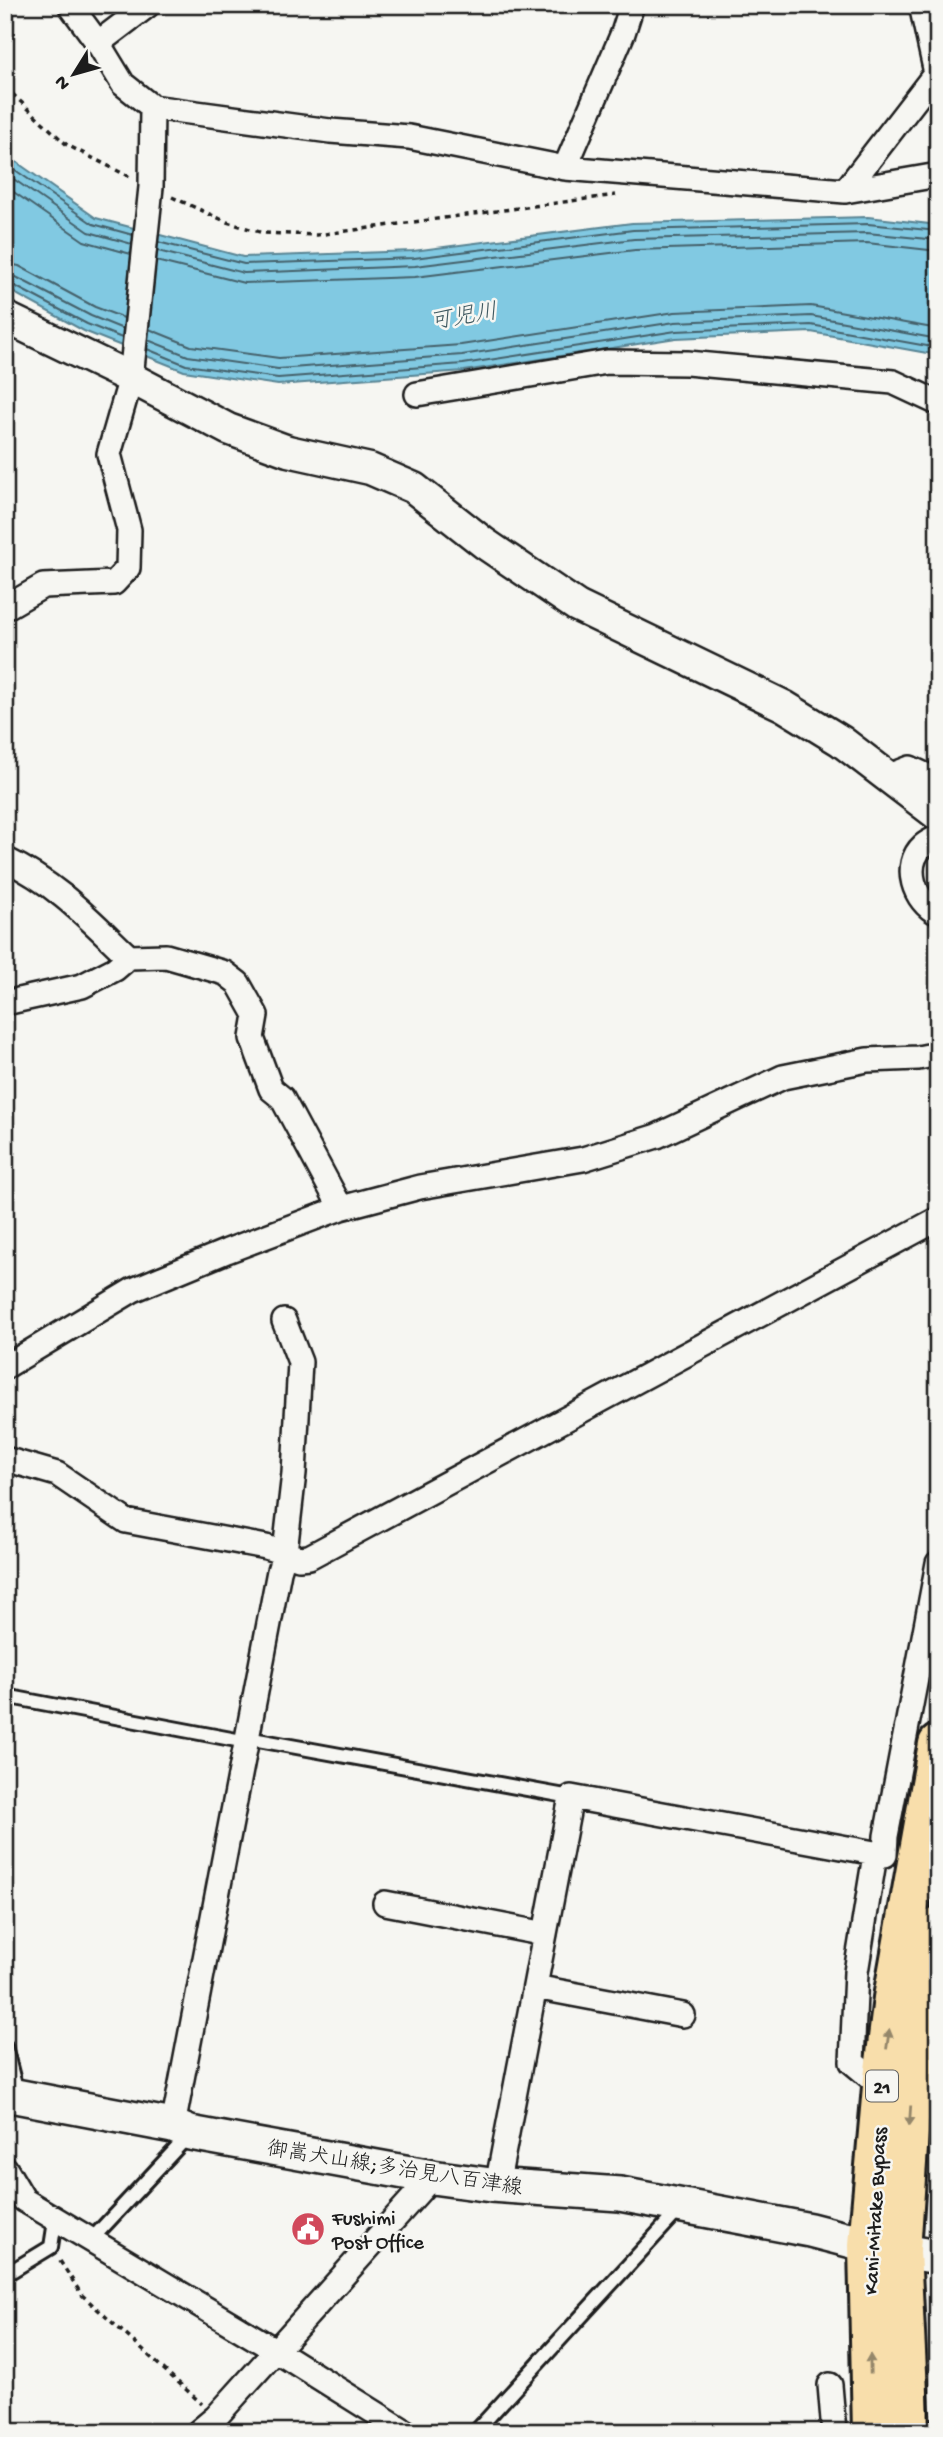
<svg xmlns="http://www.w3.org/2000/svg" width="943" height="2437" viewBox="0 0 943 2437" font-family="'Gochi Hand','Klee One',sans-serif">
<rect width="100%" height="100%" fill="#f6f6f2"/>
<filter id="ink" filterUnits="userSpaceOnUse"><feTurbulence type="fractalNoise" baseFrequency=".0143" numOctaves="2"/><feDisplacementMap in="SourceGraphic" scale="14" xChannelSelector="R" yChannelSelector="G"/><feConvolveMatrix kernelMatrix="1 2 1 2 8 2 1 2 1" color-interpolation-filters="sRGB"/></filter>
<g filter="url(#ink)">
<path fill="#81c9e2" stroke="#598493" stroke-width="2" d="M5 154 96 218 243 257 413 251 632 223 868 217 938 225V355L811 332 676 338 464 371 278 385 184 371 84 331 5 288Z"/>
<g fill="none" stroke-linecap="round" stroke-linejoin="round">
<path stroke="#44616b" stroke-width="2" d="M5 163 93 224 133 235
M5 173 89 232 132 244
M5 186 84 241 131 254
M158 242 244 264 414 258 633 230 868 224 938 231
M158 251 244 273 415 266 634 239 867 233 938 240
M156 261 244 283 415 277 635 250 867 243 938 251
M5 263 19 266 95 307 124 318
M5 274 14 276 91 316 123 329
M5 283 11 284 87 324 122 338
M149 329 191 346 279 358 461 345 675 312 811 306 938 329
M148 340 188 356 278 369 462 355 675 322 811 316 938 339
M147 349 186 365 278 378 463 364 676 331 811 325 938 348"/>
<g stroke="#1c1c1c" stroke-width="18">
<path id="service" d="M5 1696 247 1742 258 1740 571 1797
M5 2046 17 2093
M90 2241 190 2134
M5 2275 51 2247 55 2221
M475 2432 679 2210"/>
</g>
<g stroke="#1c1c1c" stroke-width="28">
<path id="minor" d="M70 5 98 43 123 84 152 107 330 131 409 137 565 168 845 191 938 175
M98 43 148 5
M565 168 623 33 632 5
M845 191 936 73 921 5
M417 394 607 362 687 363 893 382 938 403
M5 608 43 586 114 583 128 568 129 530 109 454 131 378 151 187 152 107
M892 779 897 773 910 768 938 781
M938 837C933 840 927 842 923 846 902 865 914 902 938 913
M5 859C58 885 87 917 129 957
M5 1003 82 986 115 969 129 957 166 956 225 973 238 983 256 1015 252 1038 271 1089 282 1098 341 1208
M5 1367 133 1290 227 1251 341 1208 420 1187 583 1159 657 1136 783 1077 867 1060 918 1058 938 1054
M5 1459 57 1474 126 1521 266 1547 299 1558 309 1557 938 1219
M875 1855 856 1972 852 2062 882 2087
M385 1903 545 1934
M535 1987 683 2015
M173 2126 279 1571 285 1552 294 1473 300 1362 284 1321
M5 2168 24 2200 275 2350 406 2432
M497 2186 571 1797 885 1855 886 1836 938 1563
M830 2385 834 2432
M198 2432 216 2417 432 2177"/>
</g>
<g stroke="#1c1c1c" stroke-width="35">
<path id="tertiary" d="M5 317 131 378 228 429 288 451 370 469 414 488 484 543 577 606 784 706 841 741 938 815"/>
</g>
<g stroke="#1c1c1c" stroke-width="38">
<path id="secondary" d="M5 2094 173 2126 190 2133 432 2177 491 2185 620 2194 810 2230 868 2245 938 2257"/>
</g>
<g stroke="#1c1c1c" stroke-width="44">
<path id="trunk" d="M872 2432 868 2245 882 2087 893 1998 938 1744
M910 2432 901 2251 912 2089 938 1927"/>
</g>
<path stroke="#1c1c1c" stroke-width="3.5" stroke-dasharray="5 5" stroke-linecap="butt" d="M5 87 67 145 130 177
M172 197 227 222 263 233 317 235 616 195
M60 2261 82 2295 202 2404"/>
<use href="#service" stroke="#f6f6f2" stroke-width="12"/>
<use href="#minor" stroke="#f6f6f2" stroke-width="23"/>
<use href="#tertiary" stroke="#f6f6f2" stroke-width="30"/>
<use href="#secondary" stroke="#f6f6f2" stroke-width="33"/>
<use href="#trunk" stroke="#f8deab" stroke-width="38"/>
</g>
<defs><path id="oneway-solid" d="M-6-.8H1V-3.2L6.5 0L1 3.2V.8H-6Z" transform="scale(1.75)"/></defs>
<g fill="#95876b">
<use href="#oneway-solid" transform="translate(888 2039) rotate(-82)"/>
<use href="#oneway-solid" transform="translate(910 2116) rotate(94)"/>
<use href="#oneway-solid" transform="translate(870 2364) rotate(-91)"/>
</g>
</g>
<defs>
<g id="civic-disc" transform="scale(1.75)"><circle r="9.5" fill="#d1495b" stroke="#f6f6f2"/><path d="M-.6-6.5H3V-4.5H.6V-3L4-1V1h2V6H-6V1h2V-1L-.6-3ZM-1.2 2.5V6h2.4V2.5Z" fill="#fff"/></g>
</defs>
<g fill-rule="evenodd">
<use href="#civic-disc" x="308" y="2229"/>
</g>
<g text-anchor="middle" stroke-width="5" stroke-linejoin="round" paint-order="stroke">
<rect fill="#f6f6f2" stroke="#5d5d5c" stroke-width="2" x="866" y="2070.5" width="32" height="31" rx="5"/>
<g font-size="19" font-weight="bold" fill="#1c1c1c">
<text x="882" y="2093">21</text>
</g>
<g font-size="21" fill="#1c1c1c" stroke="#f6f6f2">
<text transform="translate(395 2167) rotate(9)" y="7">御嵩犬山線;多治見八百津線</text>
<text transform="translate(874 2211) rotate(-87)" y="7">Kani-Mitake Bypass</text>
</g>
<g font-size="21" fill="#1c1c1c" stroke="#f6f6f2" text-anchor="start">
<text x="332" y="2224">Fushimi<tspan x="332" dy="24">Post Office</tspan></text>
</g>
<g font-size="23" font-style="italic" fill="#3f5961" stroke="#f6f6f2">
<text transform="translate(463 315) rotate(-9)" y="8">可児川</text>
</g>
</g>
<rect width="943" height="2437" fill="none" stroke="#f6f6f2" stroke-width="28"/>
<rect x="14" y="14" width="915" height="2409" fill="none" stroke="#1c1c1c" stroke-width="2.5" filter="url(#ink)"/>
<g transform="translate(74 74) rotate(233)" stroke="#f6f6f2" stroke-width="5" paint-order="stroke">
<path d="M0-5L12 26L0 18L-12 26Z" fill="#1c1c1c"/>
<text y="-10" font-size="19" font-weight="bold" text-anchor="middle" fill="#1c1c1c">N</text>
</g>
</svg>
